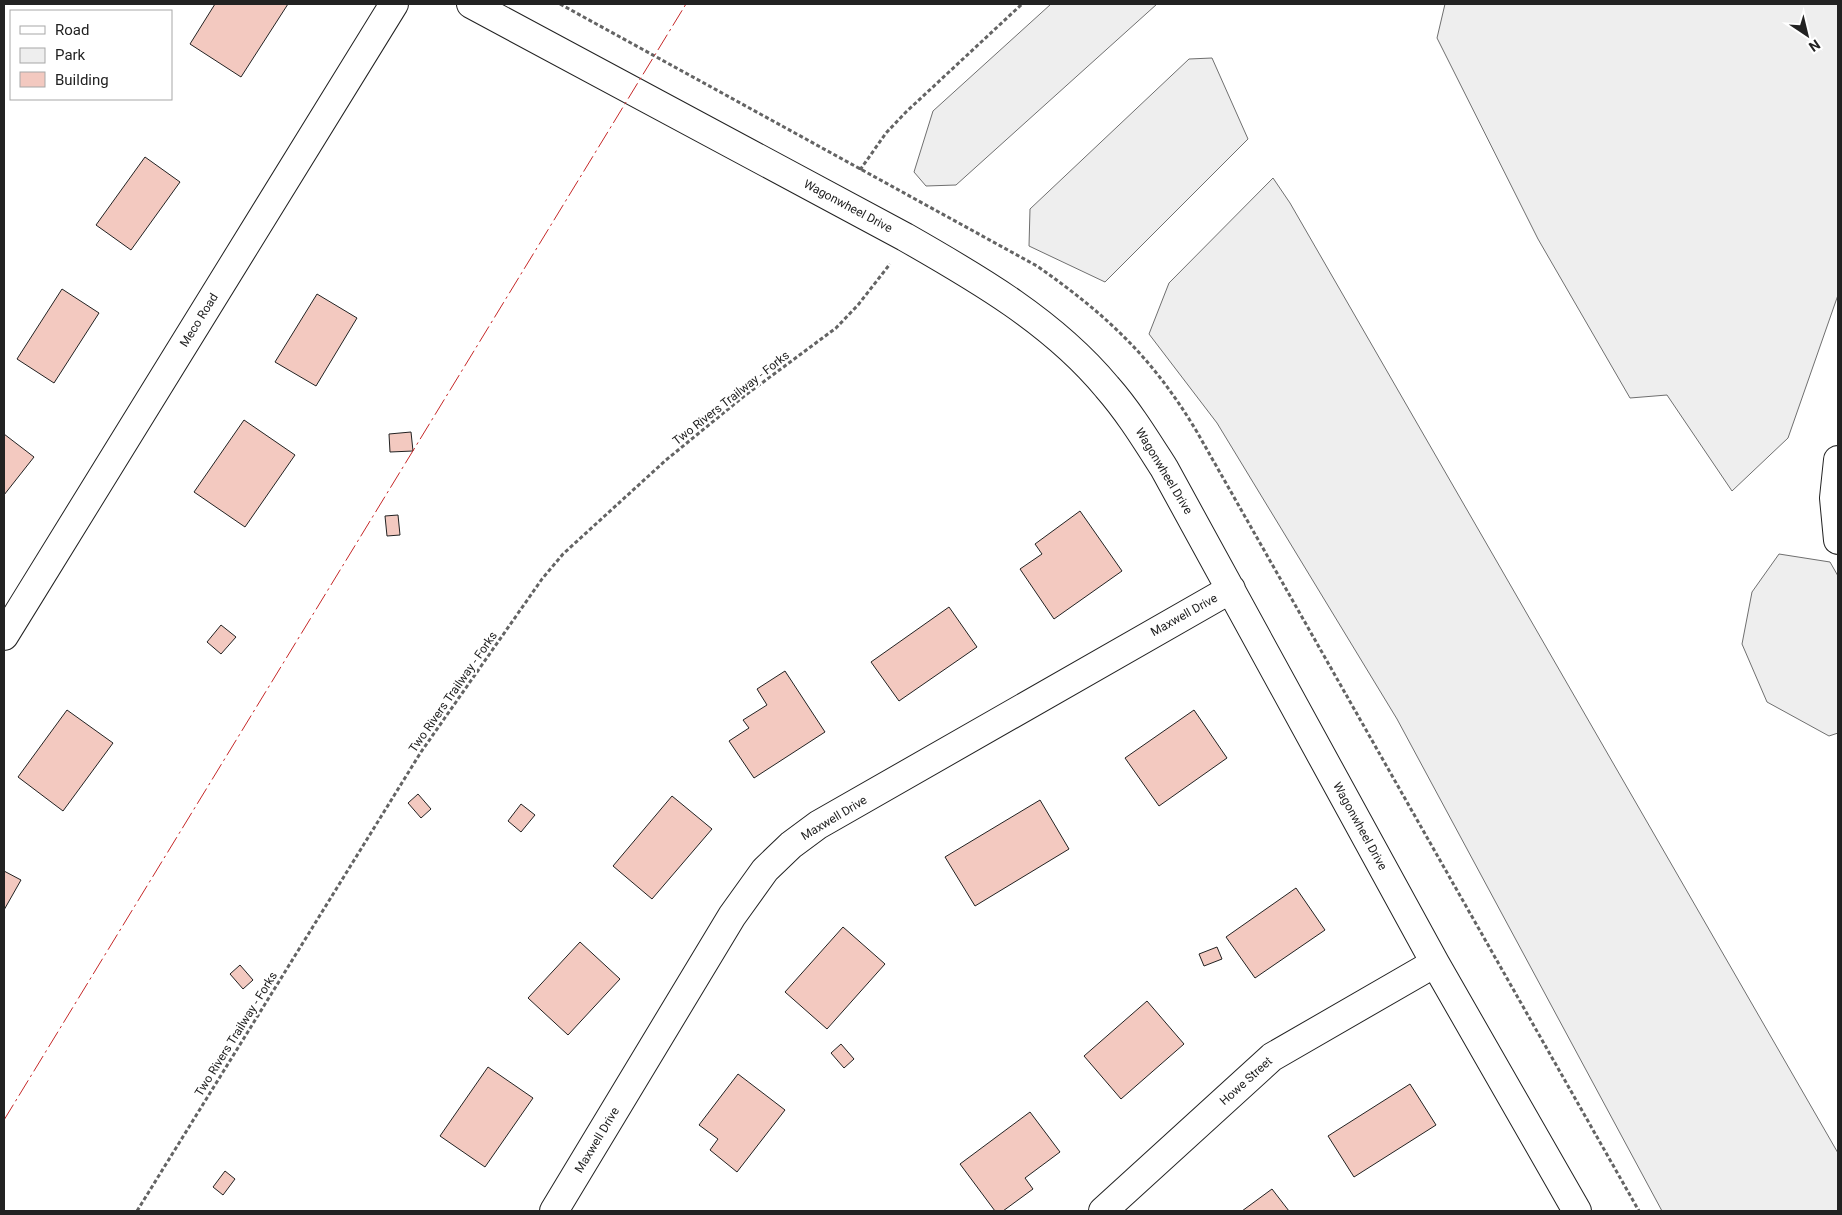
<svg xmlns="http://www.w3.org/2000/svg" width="1842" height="1215" viewBox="0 0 1842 1215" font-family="Roboto,sans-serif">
<rect width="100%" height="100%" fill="#fff"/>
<path fill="#eee" stroke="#6f6f6f" d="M1051 4H1157L956 185 926 186 914 172 933 111Z
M1445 4H1838V295L1788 438 1732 491 1667 395 1630 398 1538 239 1437 38Z
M1212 58 1248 139 1105 282 1029 246 1030 209 1189 59Z
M1273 178 1290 203 1838 1153V1211H1662L1397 719 1217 423 1149 334 1169 283Z
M1779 554 1830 562 1838 576V733L1829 736 1767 702 1742 644 1752 592Z"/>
<path fill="#f3c9c0" stroke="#222" d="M215 4H288L241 77 190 44Z
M145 157 180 182 131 250 96 225Z
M62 289 99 313 54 383 17 359Z
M317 294 357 318 316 386 275 362Z
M244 420 295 455 245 527 194 492Z
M411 432 413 451 390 452 389 434Z
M4 434 34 457 4 495Z
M1080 511 1122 571 1054 619 1020 569 1042 554 1035 544Z
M398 515 400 535 387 536 385 516Z
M949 607 977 647 899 701 871 662Z
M221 625 236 637 221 654 207 642Z
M785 671 825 732 754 778 729 741 749 728 743 720 767 705 757 689Z
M67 710 113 743 63 811 18 777Z
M1194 710 1227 758 1159 806 1125 758Z
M418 794 431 809 421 818 408 803Z
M672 796 712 829 652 899 613 866Z
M1040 800 1069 849 975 906 945 857Z
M521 804 535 815 521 832 508 821Z
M4 871 21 880 4 910Z
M1296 888 1325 930 1255 978 1226 937Z
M843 927 885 964 827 1029 785 992Z
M580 942 620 979 568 1035 528 998Z
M1217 947 1222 959 1204 966 1199 954Z
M240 965 253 980 243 989 230 974Z
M1147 1001 1184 1044 1121 1099 1084 1056Z
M841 1044 854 1059 844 1068 831 1053Z
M488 1067 533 1098 485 1167 440 1136Z
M738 1074 785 1110 737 1172 710 1150 718 1139 699 1125Z
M1410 1084 1436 1125 1354 1177 1328 1136Z
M1030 1112 1060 1152 1025 1178 1033 1189 1003 1211H995L960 1164Z
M225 1171 235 1179 223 1195 213 1187Z
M1272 1189 1289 1211H1242Z"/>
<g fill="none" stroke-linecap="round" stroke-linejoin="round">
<g stroke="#222" stroke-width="30">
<path id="minor" d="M471 4 905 237C977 278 1053 322 1107 387 1129 412 1146 440 1164 468L1435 963 1577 1211
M1838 460 1834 498 1838 540
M4 636 394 4
M554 1211 732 916 765 870 791 845 818 825 1231 589
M1103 1211 1272 1057 1435 963"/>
</g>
<path stroke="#646464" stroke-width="3" stroke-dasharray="4 2.5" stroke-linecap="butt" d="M560 4 1037 266C1107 315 1153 358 1197 432L1639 1211
M860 170 886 133 906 112 1022 4
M137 1211 421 752 542 579 563 554 666 460 743 397 836 328 858 305 890 264"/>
<use href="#minor" stroke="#fff" stroke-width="28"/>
<path stroke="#c62828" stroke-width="1" stroke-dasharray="18 4 2.5 4" stroke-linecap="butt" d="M4 1120 686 4"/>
</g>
<g text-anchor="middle" stroke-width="4" stroke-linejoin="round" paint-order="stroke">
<g font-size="12" fill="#222" stroke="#fff">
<text transform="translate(848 206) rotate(28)" y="4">Wagonwheel Drive</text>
<text transform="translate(199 320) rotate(-58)" y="4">Meco Road</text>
<text transform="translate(731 398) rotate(-38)" y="4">Two Rivers Trailway - Forks</text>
<text transform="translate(1164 471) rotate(59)" y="4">Wagonwheel Drive</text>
<text transform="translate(1184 615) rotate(-29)" y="4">Maxwell Drive</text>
<text transform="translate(453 692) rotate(-55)" y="4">Two Rivers Trailway - Forks</text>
<text transform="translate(834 818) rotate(-31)" y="4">Maxwell Drive</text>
<text transform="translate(1360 826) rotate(61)" y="4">Wagonwheel Drive</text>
<text transform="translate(236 1034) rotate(-58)" y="4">Two Rivers Trailway - Forks</text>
<text transform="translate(1246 1081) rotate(-42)" y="4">Howe Street</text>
<text transform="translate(597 1140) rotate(-59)" y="4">Maxwell Drive</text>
</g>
</g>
<rect width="1842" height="1215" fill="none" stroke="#222222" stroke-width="10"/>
<rect x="10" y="10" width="162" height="90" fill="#ffffff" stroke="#a7a7a7"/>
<rect x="20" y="26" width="25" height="8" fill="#ffffff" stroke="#a7a7a7"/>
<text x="55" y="35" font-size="15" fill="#222222">Road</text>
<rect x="20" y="48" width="25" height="15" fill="#eeeeee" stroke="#a7a7a7"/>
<text x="55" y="60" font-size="15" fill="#222222">Park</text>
<rect x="20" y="72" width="25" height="15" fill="#f3c9c0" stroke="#a7a7a7"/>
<text x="55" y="85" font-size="15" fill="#222222">Building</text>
<g transform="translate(1807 35) rotate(145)" stroke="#ffffff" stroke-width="4" paint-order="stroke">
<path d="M0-4L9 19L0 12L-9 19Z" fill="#222222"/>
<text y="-8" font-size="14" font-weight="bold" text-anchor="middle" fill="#222222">N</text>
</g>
</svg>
